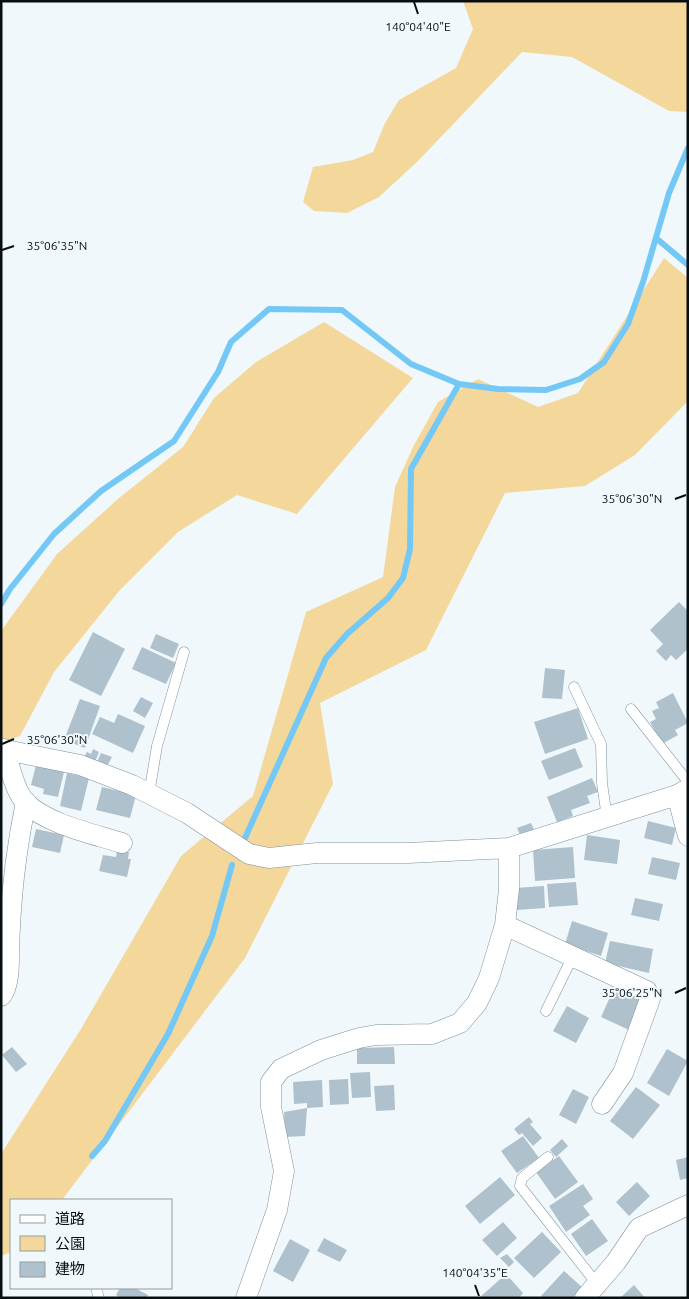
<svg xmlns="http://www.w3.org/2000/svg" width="689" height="1299" viewBox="0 0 689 1299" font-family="Ubuntu,'Noto Sans JP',sans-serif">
<rect width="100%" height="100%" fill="#f0f8fc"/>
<path fill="#f4d89b" d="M463 1H688V112L669 111 572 57 522 52 419 160 379 197 347 213 314 211 303 202 313 167 353 160 373 152 385 123 399 100 456 68 473 29Z
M664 258 688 278V401L635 455 585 486 505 493 426 650 320 703 333 784 245 958 62 1200H11V1252L1 1256V1154L81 1029 181 856 253 796 306 612 383 577 395 487 414 445 438 402 478 379 538 407 578 393Z
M324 322 413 378 297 514 237 495 178 532 120 590 54 672 20 736 1 743V631L57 554 119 498 183 447 214 398 256 362Z"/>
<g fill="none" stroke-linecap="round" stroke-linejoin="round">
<path stroke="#74c8f5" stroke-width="6" d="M656 238 688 265
M1 604 10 589 54 534 101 491 174 441 218 372 231 342 269 309 342 310 411 364 459 384 498 389 546 390 580 379 604 362 628 324 643 282 669 193 688 148
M245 838 326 658 347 634 388 598 403 578 410 549 411 469 459 384
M92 1156 105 1141 168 1034 212 936 232 865"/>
</g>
<path fill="#aec1cc" d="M679 602 688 611V649L676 660 671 655 666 661 656 651 663 644 650 630Z
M93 632 125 649 101 696 69 680Z
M156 634 179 644 173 658 150 648Z
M142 647 176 663 166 684 132 669Z
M545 668 565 670 562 699 542 698Z
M673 693 688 723 675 730 678 735 662 744 650 722 656 719 652 711 659 708 656 702Z
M141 697 153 703 145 718 133 711Z
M80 699 100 706 85 748 64 740Z
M578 708 588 739 545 754 534 722Z
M118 714 145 726 133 753 92 734 100 717 114 723Z
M575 748 583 767 549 780 541 761Z
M93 749 99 752 95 762 84 757 87 752 91 754Z
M101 753 112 757 107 766 97 762Z
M36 765 64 772 58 797 43 794 44 789 31 785Z
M67 773 89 778 81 811 60 806Z
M592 778 598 792 587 796 590 803 571 810 573 816 557 822 547 797Z
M102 787 136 795 130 818 96 810Z
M648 821 676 828 672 845 644 838Z
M531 823 535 832 521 837 517 828Z
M36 829 64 835 60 853 32 847Z
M587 835 620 840 617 864 584 860Z
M573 847 575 878 535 881 533 850Z
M117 850 129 852 128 859H131L127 877 99 871 103 855 116 857Z
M652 857 680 863 676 880 648 874Z
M576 882 578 905 549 907 547 884Z
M544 886 545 908 516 910 515 888Z
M635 898 663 904 659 921 631 915Z
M572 921 608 933 601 956 565 944Z
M610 941 653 949 649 973 605 963Z
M615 986 643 998 629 1030 601 1017Z
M567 1006 589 1018 576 1043 553 1031Z
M12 1047 27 1064 16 1072 2 1055Z
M394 1047 395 1064H357V1048Z
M667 1049 688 1061 669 1096 647 1083Z
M370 1072 371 1097 352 1098 350 1073Z
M348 1079 349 1104 330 1105 329 1080Z
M322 1080 323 1107 307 1108V1103L294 1104 293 1082Z
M394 1085 395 1110 376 1111 374 1086Z
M636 1087 660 1105 633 1139 610 1121Z
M573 1089 589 1097 576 1124 559 1115Z
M307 1108 305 1136 285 1137 284 1112Z
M529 1117 533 1122 530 1124 542 1138 533 1146 522 1133 519 1135 514 1129Z
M523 1136 539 1158 517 1173 501 1151Z
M562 1139 568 1146 556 1157 550 1150Z
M559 1156 578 1182 555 1199 536 1172Z
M688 1157V1178L680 1180 676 1160Z
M500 1177 515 1195 480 1224 465 1206Z
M637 1182 650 1196 629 1216 616 1202Z
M583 1184 593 1199 583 1206 590 1215 566 1232 549 1206Z
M592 1219 608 1241 586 1256 571 1234Z
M503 1222 517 1238 497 1256 482 1240Z
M542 1232 561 1252 534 1278 514 1258Z
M324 1238 347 1250 340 1262 317 1251Z
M290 1239 310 1250 293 1282 273 1271Z
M507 1254 514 1262 509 1267 500 1258Z
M564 1271 583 1288 574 1298H543L541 1296Z
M506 1274 523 1293 519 1298H479Z
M634 1285 645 1298H620Z
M120 1288H135L148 1295 146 1298H121L116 1295Z"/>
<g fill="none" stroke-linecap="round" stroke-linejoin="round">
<g stroke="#7e919b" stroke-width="11">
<path id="service" d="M574 687 601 744 602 783 607 818
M631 709 688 782
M149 794 157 746 184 652
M546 1011 573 956
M548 1157 522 1178 520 1186 597 1284
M96 1288 99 1298"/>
</g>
<g stroke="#7e919b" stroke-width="21">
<path id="minor" d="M1 749 80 765 132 785 187 813 249 854 269 858 317 853H408L509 848 677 795 688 789
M4 749C10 766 14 790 26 803 47 824 94 834 122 843
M677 795 688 836
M505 925 647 991 650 999 623 1073 602 1104
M1 996C9 987 9 966 9 955 10 903 15 854 26 802
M246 1298 277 1210 284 1171 271 1107V1082L281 1069 321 1050 359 1038 376 1035 432 1034 460 1023 477 1003 489 978 505 925 509 889V848
M585 1298 616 1262 639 1228 688 1205"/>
</g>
<use href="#service" stroke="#fff" stroke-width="10"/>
<use href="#minor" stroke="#fff" stroke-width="20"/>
</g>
<path fill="none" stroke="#080f13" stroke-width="2" d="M414 2 418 14M2 250 14 246M675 499 686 495M2 744 14 739M675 993 686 988M475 1285 479 1296"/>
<g font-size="12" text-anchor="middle" fill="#080f13" stroke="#f0f8fc" stroke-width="4" stroke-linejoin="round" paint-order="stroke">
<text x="418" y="31">140°04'40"E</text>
<text x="57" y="250">35°06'35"N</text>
<text x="632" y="503">35°06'30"N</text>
<text x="57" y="744">35°06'30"N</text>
<text x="632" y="997">35°06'25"N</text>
<text x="475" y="1277">140°04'35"E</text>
</g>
<rect width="689" height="1299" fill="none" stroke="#080f13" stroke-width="5"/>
<rect x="10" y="1199" width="162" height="90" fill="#f0f8fc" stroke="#939b9f"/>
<rect x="20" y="1215" width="25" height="8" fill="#ffffff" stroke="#939b9f"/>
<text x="55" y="1224" font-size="15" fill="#080f13">道路</text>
<rect x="20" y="1236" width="25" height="15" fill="#f4d89b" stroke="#939b9f"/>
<text x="55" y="1249" font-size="15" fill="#080f13">公園</text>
<rect x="20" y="1262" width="25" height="15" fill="#aec1cc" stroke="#939b9f"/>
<text x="55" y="1274" font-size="15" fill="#080f13">建物</text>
</svg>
